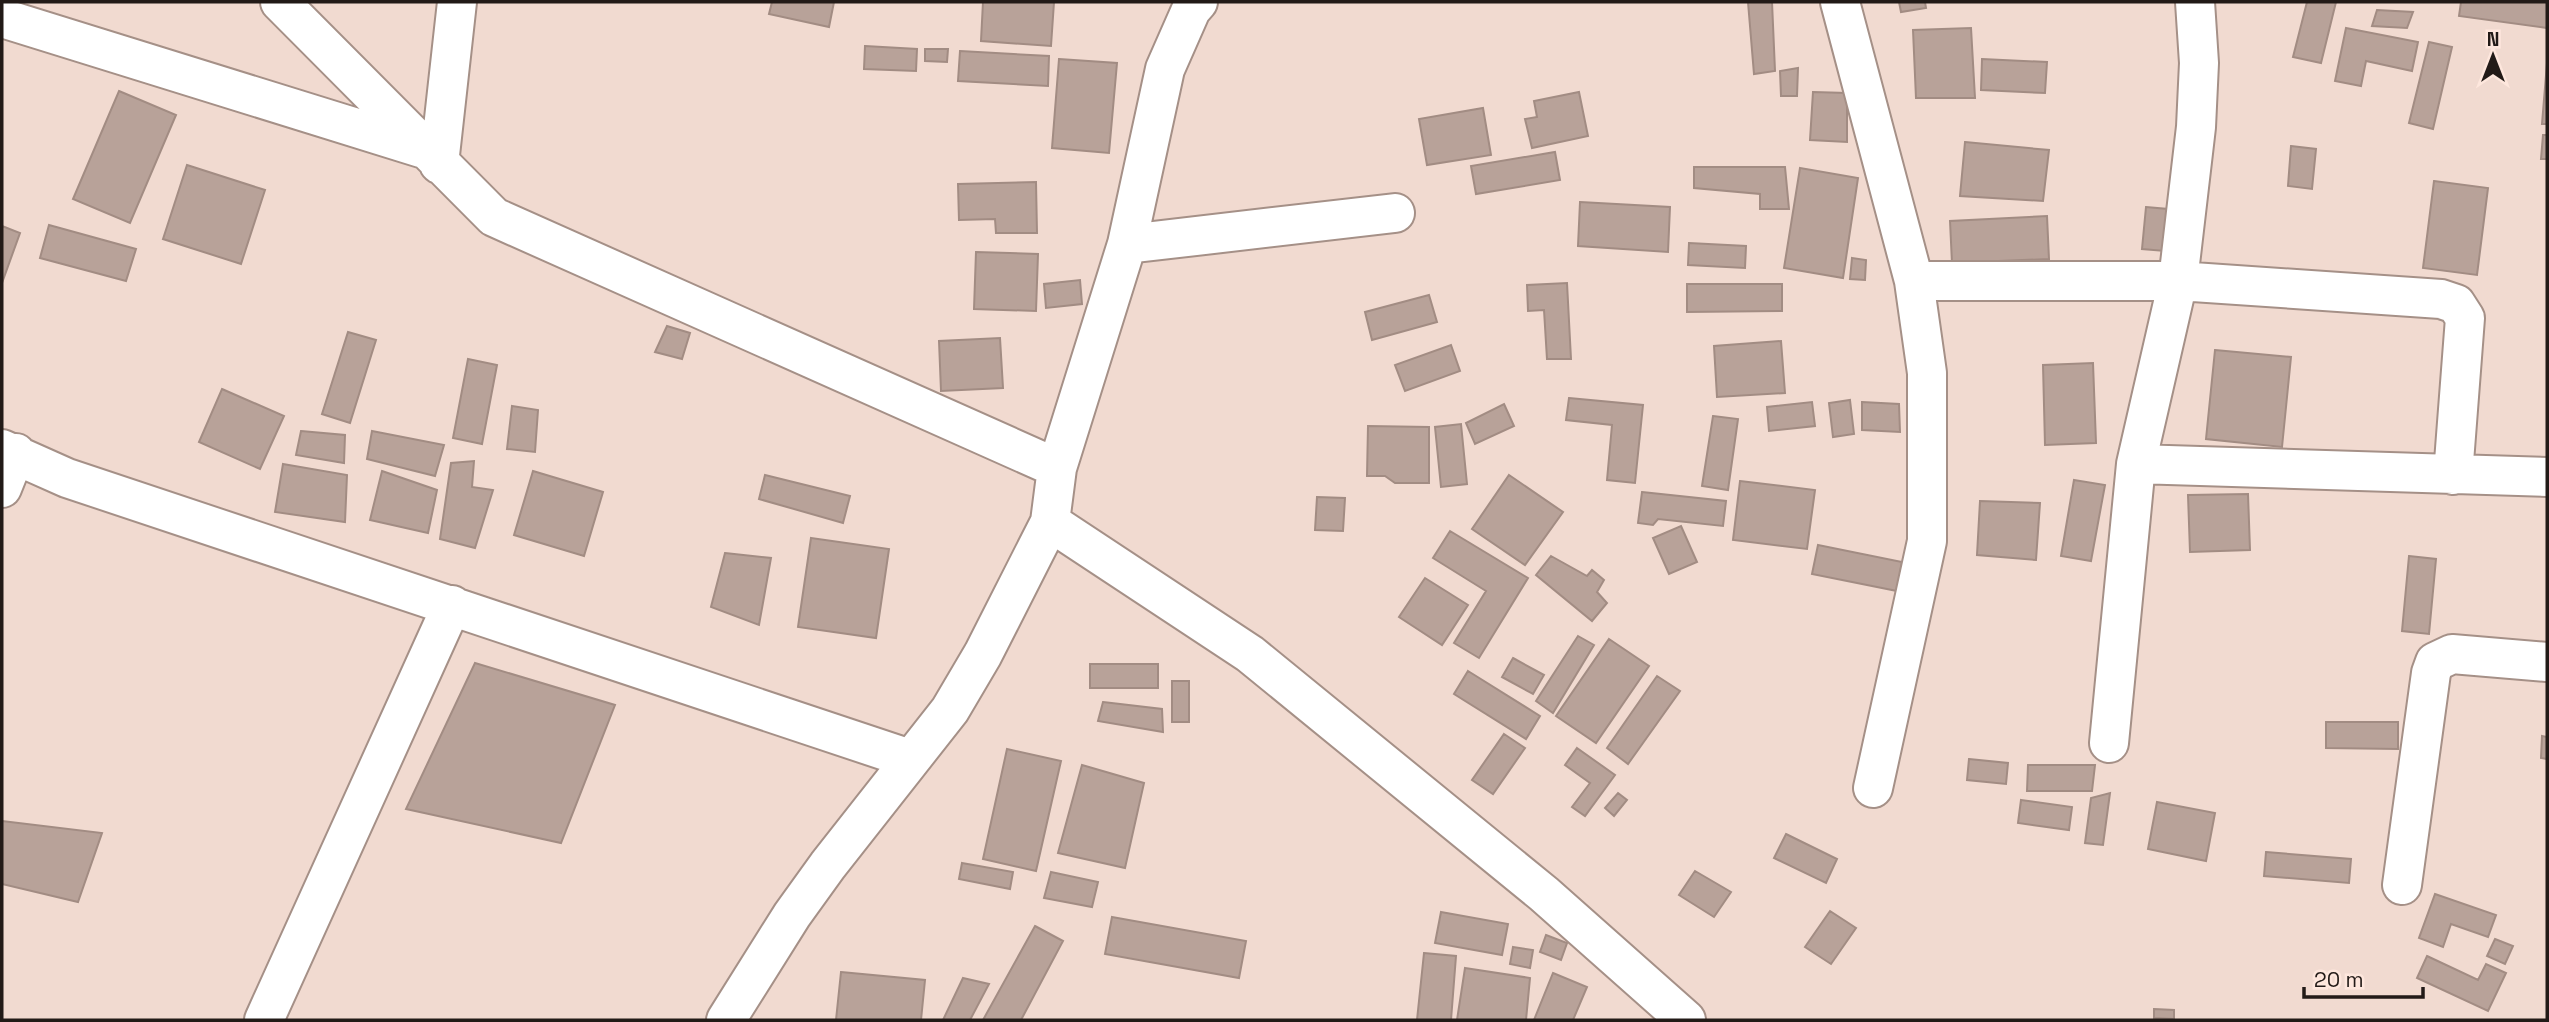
<svg xmlns="http://www.w3.org/2000/svg" width="2549" height="1022" viewBox="0 0 2549 1022" font-family="'Space Grotesk',sans-serif">
<rect width="100%" height="100%" fill="#f1dad0"/>
<path fill="#b8a299" stroke="#a28c83" stroke-width="2" d="M772 2H834L829 27 769 14Z
M983 2H1054L1051 46 981 41Z
M1748 2H1772L1775 71 1754 74Z
M1899 2H1925L1926 8 1901 12Z
M2307 2H2336L2321 63 2293 57Z
M2461 2H2547V28L2459 16Z
M2377 10 2413 12 2407 28 2372 26Z
M1971 28 1975 98H1916L1913 30Z
M2346 28 2418 42 2412 71 2366 61 2361 86 2335 81Z
M2429 42 2452 47 2433 129 2409 123Z
M865 46 917 49 916 71 864 69Z
M925 49H948L947 62 925 61Z
M960 51 1049 56 1048 86 958 81Z
M1059 59 1117 63 1109 153 1052 148Z
M1982 59 2047 62 2045 93 1981 90Z
M2547 63V124H2542Z
M1798 68 1797 96H1781L1780 71Z
M119 91 176 115 130 223 73 199Z
M1579 92 1588 136 1532 148 1525 119 1537 117 1534 101Z
M1813 92 1847 93V142L1810 140Z
M1483 108 1491 155 1427 165 1419 119Z
M2543 135H2547V159H2541Z
M1965 142 2049 150 2043 201 1960 196Z
M2291 146 2316 149 2312 189 2288 186Z
M1555 152 1560 180 1476 194 1471 166Z
M187 165 265 190 241 264 163 239Z
M1694 167H1785L1789 209H1760V194L1694 188Z
M1800 168 1858 178 1843 278 1784 268Z
M2434 181 2488 188 2477 275 2423 268Z
M1036 182 1037 233H996L995 219 959 220 958 184Z
M1580 202 1670 207 1668 252 1578 246Z
M2146 207 2168 209 2165 251 2142 249Z
M2047 216 2049 259 1952 263 1950 221Z
M49 225 136 249 126 281 40 258Z
M2 226 20 233 2 283Z
M1689 243 1746 246 1745 268 1688 265Z
M976 252 1038 254 1036 311 974 309Z
M1852 258 1866 260 1865 280 1850 279Z
M1080 280 1082 304 1046 308 1044 284Z
M1567 283 1571 359H1547L1544 310 1528 311 1527 285Z
M1687 284H1782V311L1687 312Z
M1429 295 1437 322 1372 340 1365 312Z
M667 326 690 333 682 359 655 352Z
M348 332 376 340 350 423 322 414Z
M1000 338 1003 388 941 391 939 341Z
M1781 341 1785 393 1717 397 1714 346Z
M1451 345 1460 371 1405 391 1395 365Z
M2215 350 2291 357 2282 447 2206 439Z
M468 359 497 365 482 444 453 438Z
M2093 363 2096 443 2045 445 2043 365Z
M222 389 284 416 260 469 199 442Z
M1569 398 1643 405 1635 483 1607 480 1612 425 1566 420Z
M1850 400 1854 434 1833 437 1829 403Z
M1812 402 1815 426 1769 431 1767 407Z
M1862 402 1899 404 1900 432 1862 430Z
M1504 404 1514 426 1475 444 1466 423Z
M512 406 538 410 535 452 507 449Z
M1713 416 1738 419 1728 490 1702 486Z
M1461 424 1467 484 1441 487 1435 427Z
M1368 426 1429 427V483H1395L1385 476H1367Z
M301 431 345 435 344 463 296 455Z
M372 431 444 445 435 476 367 459Z
M474 461 472 487 493 490 475 548 440 539 451 463Z
M283 464 347 475 345 522 275 512Z
M382 471 437 490 428 533 370 520Z
M533 471 603 492 584 556 514 535Z
M765 475 850 496 843 523 759 499Z
M1509 475 1563 512 1525 565 1472 529Z
M2074 480 2105 485 2091 561 2061 556Z
M1740 481 1815 490 1807 549 1733 540Z
M1642 492 1726 501 1723 526 1658 519 1653 525 1638 523Z
M2248 494 2250 550 2190 552 2188 495Z
M1317 497 1345 498 1343 531 1315 530Z
M1980 501 2040 503 2036 560 1977 555Z
M1681 526 1697 562 1669 574 1653 538Z
M1450 531 1528 578 1479 658 1454 643 1486 591 1433 558Z
M811 538 889 549 876 638 798 627Z
M1818 545 1902 562 1897 591 1812 574Z
M725 553 771 558 759 625 711 607Z
M1551 556 1587 576 1592 570 1604 580 1597 592 1607 603 1592 621 1536 575Z
M2409 556 2436 559 2429 634 2402 631Z
M1425 578 1468 605 1442 645 1399 617Z
M1578 636 1594 645 1553 713 1536 701Z
M1609 639 1649 666 1596 743 1556 716Z
M1513 658 1544 675 1533 694 1502 677Z
M475 663 615 705 561 843 406 809Z
M1090 664H1158V688H1090Z
M1468 671 1540 716 1526 739 1454 694Z
M1657 676 1680 691 1628 764 1607 748Z
M1172 681H1189V722H1172Z
M1103 702 1162 709 1163 732 1098 721Z
M2326 722H2398V749L2326 748Z
M1504 734 1525 748 1493 794 1472 780Z
M2542 736 2547 737V759L2541 758Z
M1577 748 1615 775 1585 816 1572 807 1590 783 1565 765Z
M1007 749 1061 761 1036 871 983 859Z
M1969 759 2008 763 2006 784 1967 780Z
M1082 765 1144 783 1125 868 1058 853Z
M2028 765H2095L2092 791H2027Z
M1618 793 1627 800 1614 816 1605 808Z
M2110 793 2103 845 2085 843 2091 798Z
M2021 800 2072 807 2069 830 2018 823Z
M2157 802 2215 813 2206 861 2148 849Z
M2 821 102 833 78 902 2 884Z
M1786 834 1837 859 1826 883 1774 858Z
M2266 852 2351 859 2349 883 2264 876Z
M962 863 1013 872 1010 889 959 879Z
M1695 871 1731 892 1714 917 1679 895Z
M1051 872 1098 882 1092 907 1044 898Z
M2435 894 2496 915 2488 937 2451 924 2443 947 2419 938Z
M1830 911 1856 928 1831 964 1805 947Z
M1441 912 1508 924 1502 955 1435 943Z
M1112 917 1246 941 1239 978 1105 954Z
M1035 926 1063 941 1021 1020H983Z
M1546 935 1567 943 1561 960 1540 952Z
M2495 939 2513 946 2505 964 2487 956Z
M1513 947 1533 950 1530 968 1510 964Z
M1424 953 1456 956 1451 1020H1417Z
M2427 956 2478 980 2486 964 2506 973 2488 1011 2417 978Z
M1465 968 1530 978 1526 1020H1457Z
M841 972 925 980 921 1020H836Z
M1553 973 1587 987 1573 1020H1534Z
M963 978 989 984 970 1020H943Z
M2154 1009 2174 1010V1019L2154 1018Z"/>
<g fill="none" stroke-linecap="round" stroke-linejoin="round">
<g stroke="#a59087" stroke-width="42">
<path id="minor" d="M280 2 494 217 1057 468
M1840 2 1914 281 1927 373V541L1873 788
M2 18 421 148
M439 164 457 2
M1127 244 1395 213
M1914 281H2178L2441 299 2456 304 2465 318 2453 475
M2 449 67 478 910 759
M2136 464 2547 477
M2 488 16 453
M1050 522 1250 654 1544 894 1686 1020
M2109 743 2136 464 2178 281 2196 127 2199 63 2195 2
M2402 885 2431 673 2435 662 2452 654 2547 662
M264 1020 452 605
M726 1020 792 915 828 865 950 710 983 654 1050 522 1057 468 1127 244 1165 69 1191 10 1198 2"/>
</g>
<use href="#minor" stroke="#fff" stroke-width="38"/>
</g>
<rect width="2549" height="1022" fill="none" stroke="#221a17" stroke-width="7"/>
<g transform="translate(2493 56)" stroke="#fee7dd" stroke-width="5" paint-order="stroke">
<path d="M0-5L12 26L0 18L-12 26Z" fill="#221a17"/>
<text y="-10" font-size="19" font-weight="bold" text-anchor="middle" fill="#221a17">N</text>
</g>
<path d="M2304 987v10h119v-10" fill="none" stroke="#221a17" stroke-width="3.5"/>
<text x="2314" y="987" font-size="21" fill="#221a17" stroke="#fee7dd" stroke-width="5" paint-order="stroke">20 m</text>
</svg>
